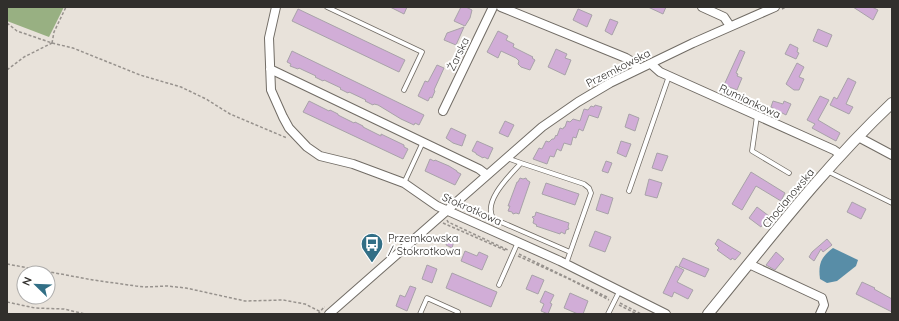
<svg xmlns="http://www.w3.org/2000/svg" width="899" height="321" viewBox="0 0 899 321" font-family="Quicksand,sans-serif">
<rect width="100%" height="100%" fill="#e8e2da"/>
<path fill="#98b082" d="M7 7H64L49 37 7 21Z"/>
<path fill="#588da7" d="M833 248 858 260 856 266 837 281 827 283 820 279C818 264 821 257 833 248Z"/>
<path fill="#d1add7" stroke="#a8a2a9" d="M390 7H407L404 14Z
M461 7H466L472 10 470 18 465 26 454 21Z
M648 7H666L663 14Z
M853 7H872L878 10 873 20Z
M298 9 405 60 399 72 292 21Z
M578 9 592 15 587 27 573 20Z
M610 19 618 22 612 35 605 31Z
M464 27 456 45 444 40 447 33Z
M818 29 832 35 827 47 813 41Z
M498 31 508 36 506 40 514 44 513 47 533 57 532 58 535 60 530 70 521 67 518 64 519 61 516 58 501 51 498 58 487 52Z
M790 44 798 48 797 52 799 53 796 59 785 54Z
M556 49 567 54 565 58 571 60 565 75 548 67Z
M740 50 745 52 736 73 738 74 737 76 742 78 737 90 724 85Z
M292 51 424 115 419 125 415 123 414 125 401 119 378 105 374 104 373 105 365 101 366 100 349 92 348 93 340 89 341 88 324 80 323 81 315 77 316 76 303 70 299 68 298 69 290 66 291 64 287 62Z
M797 63 804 67 799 77 804 79 799 90H794L786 84Z
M437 65 444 68 434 90 435 91 432 98 430 97 428 101 418 96 425 81 428 82Z
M848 78 856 82 846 104 853 107 849 114 830 105 834 97 837 99Z
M820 96 829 100 818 120 840 133 836 141 812 128 815 124 807 120Z
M309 101 329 111 330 110 338 114V115L354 123 355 122 363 126V127L381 136V134L404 145V147L408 149 403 159 303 112Z
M773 101 783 104 784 101 791 104 786 115 771 107Z
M595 105 602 107 598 118 589 115 583 131 579 129 576 138 573 137 571 145 564 143 561 151 557 149 554 157 550 156 547 164 533 159 539 148 542 149 546 141 549 142 552 139H554L556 135 557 136 560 128 563 129 564 127H565L567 121 570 122 573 119 580 121 584 109 588 110 591 106 594 107Z
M629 114 639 118 635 131 625 127Z
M505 121 514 125 508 137 499 133Z
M451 128 466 135 462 146 453 143 446 138Z
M477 141 493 148 488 159 484 157 483 158 476 154V153L472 151Z
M621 141 631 144 626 157 617 153Z
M657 153 668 156 662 171 652 168Z
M430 159 434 161 435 160 449 166 457 171V172L461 174 455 185 425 171Z
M606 161 612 163 608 173 602 171Z
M751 172 785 193 781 201 756 186 742 210 732 204Z
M520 178 523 179 526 178 527 180 530 182 519 214 516 213 513 214 512 212 508 211 510 206H508L517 182H518Z
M649 179 662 183 657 198 645 195Z
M546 183 579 194 575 205 542 194Z
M601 194 613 198 608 214 596 210Z
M852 202 866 209 861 219 847 212Z
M757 207 769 216 761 227 749 218Z
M536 212 569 223 568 227 569 229 566 230 565 234 561 232 560 234 536 226 537 225 533 223 534 219 532 217 535 216Z
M595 231 611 237 605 252 589 246Z
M448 239 454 241 452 248 446 245Z
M718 239 741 253 735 260 732 258 731 260 717 250 719 248 715 244Z
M827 239 832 245 823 252 821 249 814 261 809 257 812 252Z
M465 251 477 256 479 252 488 256 482 270 461 261Z
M776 252 784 259 775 270 766 265Z
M683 258 709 269 705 277 679 266Z
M427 265 437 269 432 283 422 279Z
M676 266 684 270 677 282 693 290 688 299 674 292 672 297 663 293Z
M452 273 497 292 491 307 446 288Z
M532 275 544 280 538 294 526 289Z
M862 282 875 288 874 289 892 299V312L856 294Z
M410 286 416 288 407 311 396 306 400 295 405 297Z
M545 291 554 295 550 303 552 304 548 314 541 311 544 304 540 302Z
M570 293 588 301 583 314H578L564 308Z"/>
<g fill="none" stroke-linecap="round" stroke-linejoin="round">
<g stroke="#716c65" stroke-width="5.5">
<path id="service" d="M327 7 422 52 404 90
M757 116 752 151 789 173
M507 158 521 163
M827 171 892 203
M404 183 423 142
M629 191 669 76
M566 264 591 193 589 188 584 184 521 163C510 175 481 203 494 219L570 252
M499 285 518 242
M420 314 427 298 458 312
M608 314 620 290"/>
</g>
<g stroke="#716c65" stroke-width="10">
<path id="minor" d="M276 7 269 38 271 90 283 117 289 128 307 147 320 156 353 164 404 183 437 206 560 261 666 314
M501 7 626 58 631 61 639 69
M702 7 724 17 730 26
M651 64 660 72 834 150 841 155
M270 69 479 169 487 175
M443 111 493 7
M859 136 862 139 892 155
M749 264 822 298 824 305 820 314
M329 314 542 127 578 102 610 83 693 43 775 7"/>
</g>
<g stroke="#716c65" stroke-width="12">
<path id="tertiary" d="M708 314C767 242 824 167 892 103"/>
</g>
<path stroke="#97928d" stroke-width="1.5" stroke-dasharray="3 2" stroke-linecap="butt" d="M782 9 786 7
M7 23 17 31 52 43 73 48 140 75 181 87 206 99 230 114 287 138
M52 43 54 32 66 7
M7 70 24 57 52 43
M447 220 448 222 508 250
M443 223 507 251
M519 254 609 298
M518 256 569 279 609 300
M7 264 93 280 136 286 145 287 167 286 186 288 245 301 283 300 305 304 321 312
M7 302 35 308 64 309 85 314
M620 303 641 314
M619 305 637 314
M318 314 324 307H325"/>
<use href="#service" stroke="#fff" stroke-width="4"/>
<use href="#minor" stroke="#fff" stroke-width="8"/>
<use href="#tertiary" stroke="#fff" stroke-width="10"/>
</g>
<defs>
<g id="bus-pin" transform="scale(1.15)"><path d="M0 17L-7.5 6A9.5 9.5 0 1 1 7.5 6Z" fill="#326f86" stroke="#fff"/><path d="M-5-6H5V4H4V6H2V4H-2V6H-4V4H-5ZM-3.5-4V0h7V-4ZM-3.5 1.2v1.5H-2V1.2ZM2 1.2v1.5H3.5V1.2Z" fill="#fff"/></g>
</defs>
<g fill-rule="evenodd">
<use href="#bus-pin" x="372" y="244"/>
</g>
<g text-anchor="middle" stroke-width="4" stroke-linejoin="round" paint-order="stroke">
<g font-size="11" fill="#312f2c" stroke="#fff">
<text transform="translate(458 54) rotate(-64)" y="4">Żarska</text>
<text transform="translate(618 68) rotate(-27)" y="4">Przemkowska</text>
<text transform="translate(750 101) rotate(25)" y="4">Rumiankowa</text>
<text transform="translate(788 198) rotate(-50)" y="4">Chocianowska</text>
<text transform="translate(472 209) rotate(24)" y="4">Stokrotkowa</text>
</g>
<g font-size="11" fill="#312f2c" stroke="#fff" text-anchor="start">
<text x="388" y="242">Przemkowska<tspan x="388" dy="13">/ Stokrotkowa</tspan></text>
</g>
</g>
<rect width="899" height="321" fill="none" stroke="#312f2c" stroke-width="16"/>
<g transform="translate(36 285) rotate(293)"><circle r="19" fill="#ffffff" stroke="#adacab"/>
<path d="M0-3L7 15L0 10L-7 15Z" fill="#326f86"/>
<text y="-6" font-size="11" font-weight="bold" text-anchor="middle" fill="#312f2c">N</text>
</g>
</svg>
